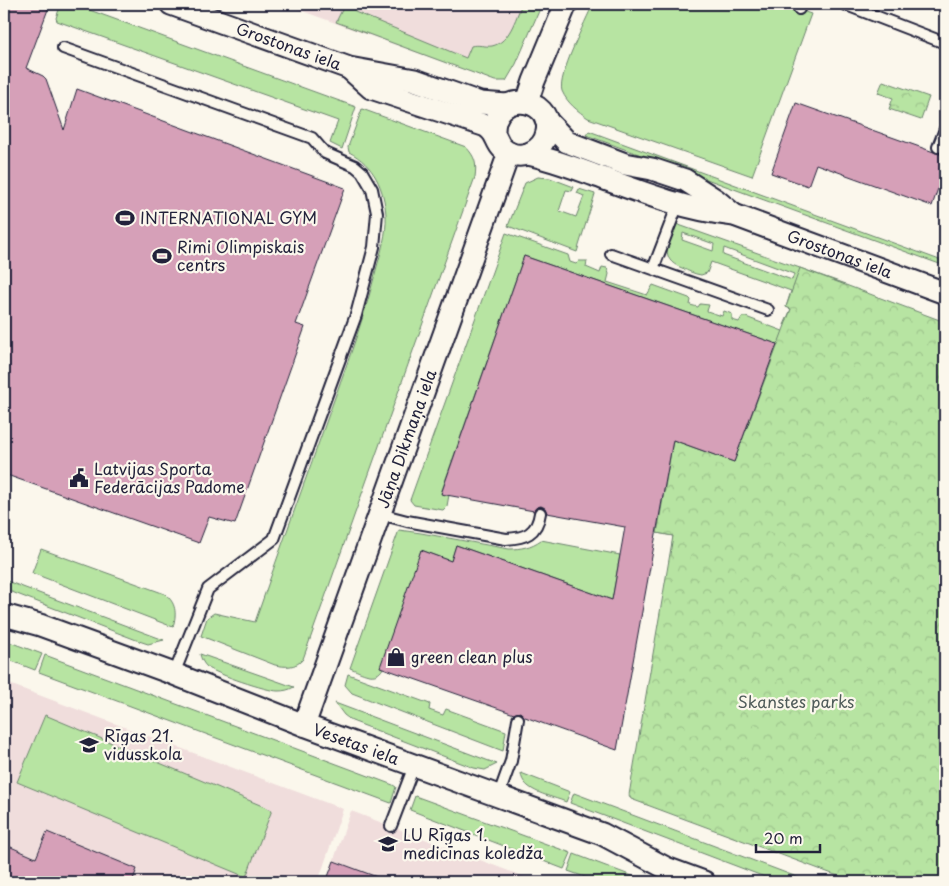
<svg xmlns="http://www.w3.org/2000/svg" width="949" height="886" viewBox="0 0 949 886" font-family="'Playpen Sans',sans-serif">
<defs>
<pattern id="park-crowns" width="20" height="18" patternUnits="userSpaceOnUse" patternTransform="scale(1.25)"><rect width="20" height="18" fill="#b7e4a2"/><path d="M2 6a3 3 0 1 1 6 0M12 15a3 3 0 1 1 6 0" fill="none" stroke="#9dc38c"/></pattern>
</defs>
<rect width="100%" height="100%" fill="#fbf7ec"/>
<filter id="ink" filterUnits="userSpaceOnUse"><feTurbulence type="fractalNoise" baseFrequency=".02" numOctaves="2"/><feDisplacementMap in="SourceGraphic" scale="10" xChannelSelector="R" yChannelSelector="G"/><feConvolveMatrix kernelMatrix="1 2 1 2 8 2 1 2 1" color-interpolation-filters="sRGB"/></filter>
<g filter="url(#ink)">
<path fill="#f0dddc" d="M283 4H541L510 74 505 80 498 82Z
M4 682 343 809 318 882H4Z
M351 811 538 882H326Z"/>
<path fill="#b7e4a2" stroke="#6c836e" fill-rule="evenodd" d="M61 4H73L356 107 342 149 330 143 338 121 57 21 56 18Z
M345 4H359L355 12 466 58 471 46C478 44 485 47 492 46 510 42 515 19 522 4H542L516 64 506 81H495L336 22Z
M593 4H788V6L811 14 752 176 588 118C578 111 567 103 562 91 557 77 586 20 593 4Z
M362 109 466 147C475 157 477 163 475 177L303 659C296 668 285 667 275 665L201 636 207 618 214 613 255 622C282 543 311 465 339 386 353 348 366 310 376 270 381 252 387 233 386 215 384 188 374 165 349 152L348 147Z
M589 131 945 262V266L586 135Z
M538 177 550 178 574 187 572 191 566 190 559 211 576 217 584 196 577 193 579 189 595 194 577 252 508 226 525 183Z
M676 224 845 284 784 325 791 309 786 307 791 291 711 262 707 273 701 275C694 274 688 271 682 268 658 259 669 242 676 224ZM683 233 714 244 713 251 682 240ZM724 248 794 274 792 280 723 255Z
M506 233 568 255 570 262 576 264 579 261H587L586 267 600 273 602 267 607 268 609 274 607 282 647 295 653 285 689 298 691 300 690 305 698 307 700 304 709 305 707 311 722 316 724 311 732 314V320L739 322 742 317H746L822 346 672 547 673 536 657 533 673 440 734 462 777 344 524 256 441 493 449 495 447 506 443 510 414 505 410 500Z
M399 530 421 533 509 549C521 549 531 547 541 540L620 555 612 600 456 545 451 561 421 550 383 668C376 682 361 672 350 668Z
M41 549 165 594C176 603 177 613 173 627L32 573Z
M4 580 164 640 148 644 139 641 4 589Z
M4 640 42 654 35 670 4 658Z
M200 654 294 687C289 690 284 691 278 691 267 691 216 674 207 667 203 663 201 659 200 654Z
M45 655 393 785 396 787 391 803 39 672Z
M348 674 430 704 429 710 443 715 446 709 506 731 503 751 352 693 345 685Z
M335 703 497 764 485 770 474 768 352 721 344 715Z
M45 715 272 810 246 877 17 782Z
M521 773 570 792 566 802C552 796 522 792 521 773Z
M574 793 810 882H778L570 803Z
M415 796 571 853 564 869 410 810Z
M574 854 648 882H599L568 871Z"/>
<path fill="url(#park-crowns)" stroke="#6c836e" d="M883 81 929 97 921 120 889 109 893 98 878 93Z
M800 268 945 322V882H854L631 799 629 795 673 536 657 533 673 440 734 462 791 309 786 307Z"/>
<path fill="#d6a0b8" stroke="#22223b" d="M4 4H50L26 68 43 76 46 79 64 130 77 89 345 188 296 324 305 327 235 524 209 517 199 543 4 474Z
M796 103 945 156V168L932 206 816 164 808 186 771 173Z
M524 256 777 344 734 462 673 440 617 750 525 717 520 712 514 714 380 667 421 550 451 561 456 545 612 600 625 527 547 513 545 508 541 506 537 507 534 511 441 494Z
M47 832 137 869 132 882H4V844L36 858Z
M334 861 385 880V882H326Z"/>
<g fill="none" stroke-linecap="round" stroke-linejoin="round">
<g stroke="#22223b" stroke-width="14">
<path id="service" d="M844 4 945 43
M799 9 801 4
M63 48 312 138 325 153 355 166 362 172 372 189 377 213 374 247 356 315 274 539 208 589 174 674
M938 147 945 129
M611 254 768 310
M653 269 678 204
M380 514 407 521 506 539C525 538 537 534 540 513
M498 797 511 761 518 719
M391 826 414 766"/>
</g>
<g stroke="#22223b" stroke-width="25">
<g id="minor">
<path id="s1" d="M171 4 349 68 415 80 480 103 507 105"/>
<path d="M350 69 371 88 486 126C489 128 492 131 494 134 497 139 498 144 502 148 518 163 543 153 547 132 554 97 492 87 494 134"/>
<path d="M527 102 534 81 566 4"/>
<path d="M546 120 567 142 625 164 652 169 685 180 716 200 734 215"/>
<path id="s2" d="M528 154C551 159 572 167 594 175 640 192 686 210 734 215L945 293"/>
<path id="s3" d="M4 615 40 625 174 674 304 725 602 834 666 868 704 882"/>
<path id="s4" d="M304 725 509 153"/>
</g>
</g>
<use href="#service" stroke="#fbf7ec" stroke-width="10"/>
<use href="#minor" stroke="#fbf7ec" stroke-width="21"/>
</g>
</g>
<defs>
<g id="stadium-bare" transform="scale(1.5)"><path d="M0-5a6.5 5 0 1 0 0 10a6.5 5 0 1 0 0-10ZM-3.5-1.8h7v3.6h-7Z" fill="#22223b" stroke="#fbf7ec" stroke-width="2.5" paint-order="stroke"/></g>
<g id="civic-bare" transform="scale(1.5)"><path d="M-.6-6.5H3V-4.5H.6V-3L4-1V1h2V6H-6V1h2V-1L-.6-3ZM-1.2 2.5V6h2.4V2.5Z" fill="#22223b" stroke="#fbf7ec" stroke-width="2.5" paint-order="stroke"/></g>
<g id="shop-bare" transform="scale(1.5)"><path d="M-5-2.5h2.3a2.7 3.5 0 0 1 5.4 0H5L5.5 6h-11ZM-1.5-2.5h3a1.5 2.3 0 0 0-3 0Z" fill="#22223b" stroke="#fbf7ec" stroke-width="2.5" paint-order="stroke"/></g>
<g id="school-bare" transform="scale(1.5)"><path d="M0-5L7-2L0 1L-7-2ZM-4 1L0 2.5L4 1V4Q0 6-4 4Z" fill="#22223b" stroke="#fbf7ec" stroke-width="2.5" paint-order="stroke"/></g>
<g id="university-bare" transform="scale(1.5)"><path d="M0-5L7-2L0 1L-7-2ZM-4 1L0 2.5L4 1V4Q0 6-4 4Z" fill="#22223b" stroke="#fbf7ec" stroke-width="2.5" paint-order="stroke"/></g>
</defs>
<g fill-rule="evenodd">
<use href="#stadium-bare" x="125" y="218"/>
<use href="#stadium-bare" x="162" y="256"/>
<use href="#civic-bare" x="79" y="478"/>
<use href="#shop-bare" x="396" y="657"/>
<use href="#school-bare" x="89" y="745"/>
<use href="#university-bare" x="388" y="844"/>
</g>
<g text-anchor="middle" stroke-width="4.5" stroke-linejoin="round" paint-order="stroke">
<g font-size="16" fill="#22223b" stroke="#fbf7ec">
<text dy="6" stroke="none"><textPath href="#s1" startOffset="125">Grostonas iela</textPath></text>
<text dy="6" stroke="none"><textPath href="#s2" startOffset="328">Grostonas iela</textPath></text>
<text dy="6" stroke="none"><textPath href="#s4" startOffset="304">Jāņa Dikmaņa iela</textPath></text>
<text dy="6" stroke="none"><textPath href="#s3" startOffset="375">Vesetas iela</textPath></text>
</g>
<g font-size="16" fill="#22223b" stroke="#fbf7ec" text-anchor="start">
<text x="140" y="224">INTERNATIONAL GYM</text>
<text x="177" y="253">Rimi Olimpiskais<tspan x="177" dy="18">centrs</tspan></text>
<text x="94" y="475">Latvijas Sporta<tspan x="94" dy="18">Federācijas Padome</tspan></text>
<text x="411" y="663">green clean plus</text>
<text x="104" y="742">Rīgas 21.<tspan x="104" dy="18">vidusskola</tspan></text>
<text x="403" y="841">LU Rīgas 1.<tspan x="403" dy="18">medicīnas koledža</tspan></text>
</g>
<g font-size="16" fill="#4f5c5a" stroke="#fbf7ec">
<text x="796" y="708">Skanstes parks</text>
</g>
</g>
<rect width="949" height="886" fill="none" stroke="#fbf7ec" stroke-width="20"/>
<rect x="10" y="10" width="929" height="866" fill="none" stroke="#22223b" stroke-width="2" filter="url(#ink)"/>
<path d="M756 844v8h64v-8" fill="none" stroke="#22223b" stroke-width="2.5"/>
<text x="764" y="844" font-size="15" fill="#22223b" stroke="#fbf7ec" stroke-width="4" paint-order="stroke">20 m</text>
</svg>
